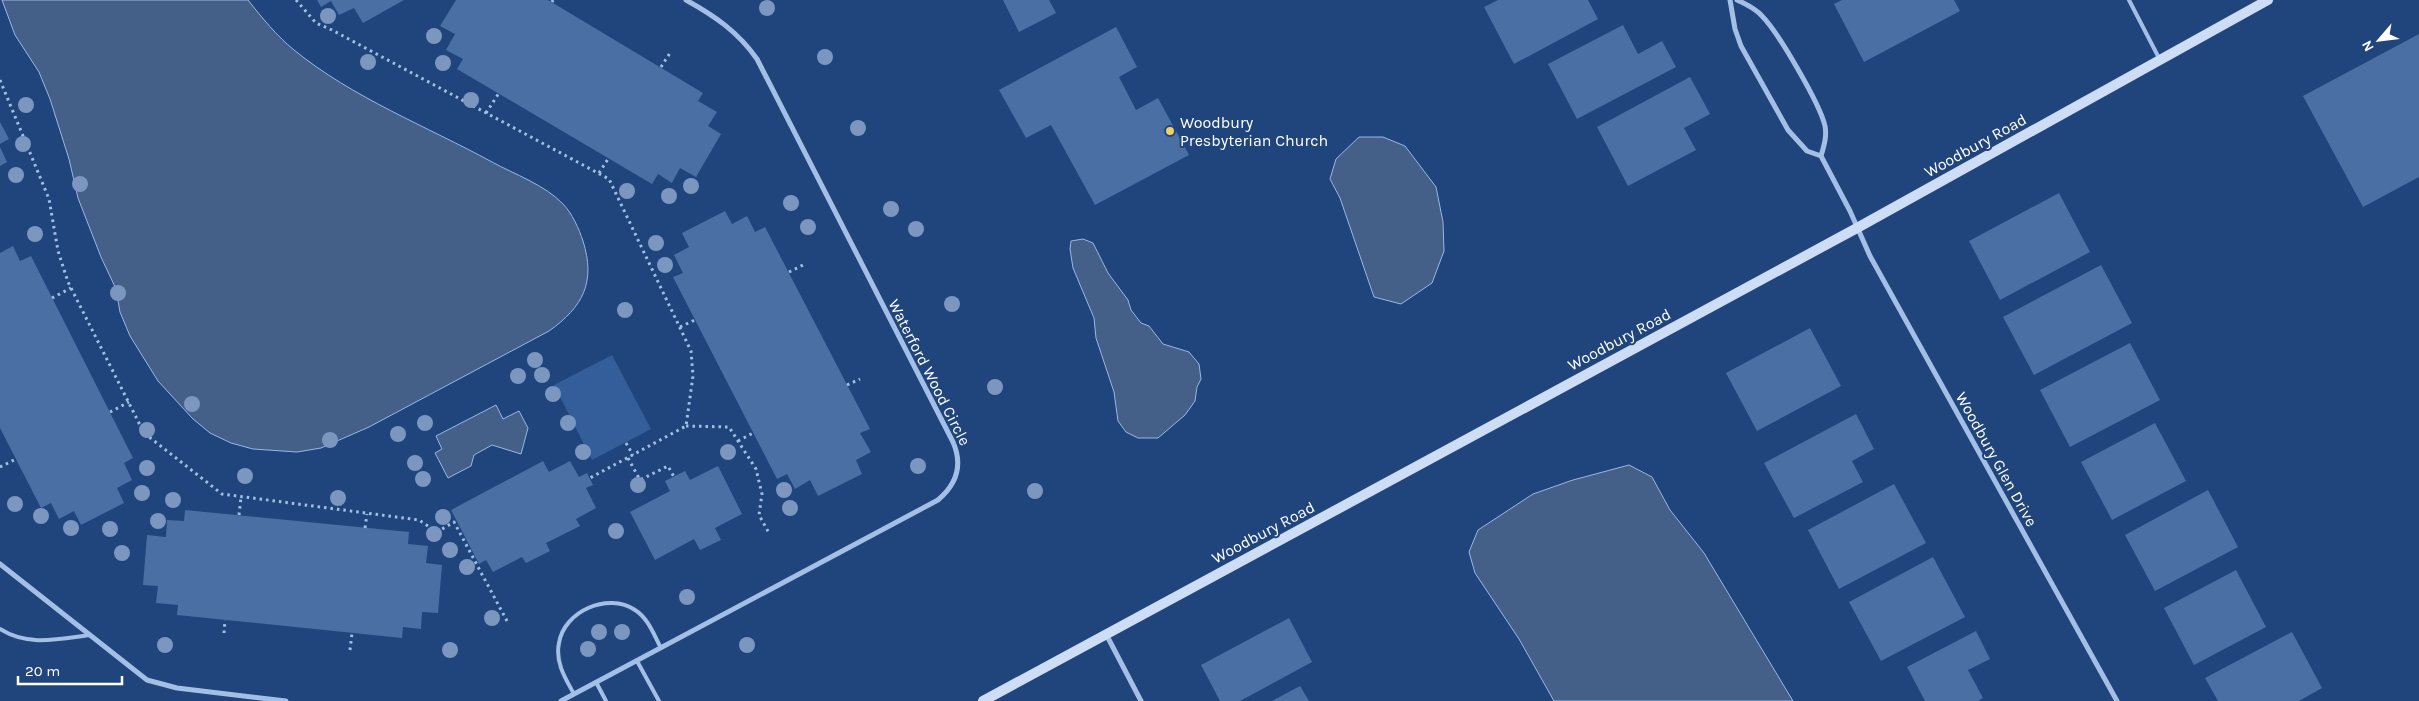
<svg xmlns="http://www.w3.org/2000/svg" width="2419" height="701" viewBox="0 0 2419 701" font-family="Karla,sans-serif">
<rect width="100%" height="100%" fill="#20457c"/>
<path fill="#335e9a" d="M612 355 651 429 592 460 554 385Z"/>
<path fill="#445f88" stroke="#97b9e8" d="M2 0H248C262 18 277 36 294 50 353 98 426 126 492 162 514 174 545 185 563 204 572 213 579 229 583 241 596 282 583 307 549 331L369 427 321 448 297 452 253 449 231 443 210 433 193 419 158 381 130 336 120 312 116 289 101 257 78 198 69 159 50 99 39 72 15 35Z
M1359 137H1383L1405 146 1436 187 1443 222 1444 251 1432 283 1401 304 1374 297 1340 198 1330 179 1336 159Z
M1083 239 1093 243 1108 273 1128 300 1131 310 1141 323 1149 326 1163 344 1189 352 1199 364 1201 379 1197 387 1195 401 1185 415 1158 438H1138L1126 432 1118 421 1114 392 1096 338 1094 318 1073 268 1070 249 1071 241Z
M496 405 503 419 519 411 528 428 521 454 492 445 474 455 471 466 448 478 435 453 442 449 436 436Z
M1629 465 1652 477 1670 510 1704 553 1793 701H1554L1519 639 1475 573 1469 552 1478 530 1533 494 1573 480Z"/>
<path fill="#496fa5" d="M317 0H404L363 23 354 8 339 15 331 1 321 7Z
M456 0H548L703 93 698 101 717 112 708 126 721 134 696 177 680 168 672 183 658 174 652 184 457 69 463 59 446 50 455 34 440 26Z
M1003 0H1049L1056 13 1019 32Z
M1498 0H1588L1598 19 1514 64 1484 7Z
M1842 0H1954L1960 11 1864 62 1834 4Z
M1623 25 1638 54 1662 41 1676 67 1577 119 1548 64Z
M1116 27 1137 67 1119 77 1136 110 1158 98 1189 155 1095 205 1051 125 1026 138 999 90Z
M2419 34V177L2363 207 2303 96Z
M1690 77 1710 114 1684 128 1696 150 1628 186 1597 127Z
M0 122 9 139 0 144Z
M0 147 7 162 0 166Z
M2059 193 2090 252 2000 300 1969 241Z
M725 211 732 224 747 216 755 232 765 227 870 429 860 433 871 452 856 460 862 474 818 496 810 480 795 489 787 474 777 479 673 277 683 273 674 255 689 247 682 233Z
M13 246 20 261 31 256 133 458 124 463 132 480 117 488 124 503 81 525 74 511 59 519 51 503 41 508 0 428V253Z
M2101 265 2132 323 2034 375 2003 317Z
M1810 328 1841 386 1757 431 1726 373Z
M2130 343 2160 400 2070 447 2040 390Z
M1856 414 1874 449 1852 461 1863 482 1794 518 1764 463Z
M2155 423 2186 481 2112 520 2081 462Z
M543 461 549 472 570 461 579 477 587 473 593 485 586 488 596 508 576 519 580 526 546 543 550 551 526 563 522 557 493 572 486 560 479 564 451 510Z
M718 466 742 514 715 528 721 540 700 550 694 539 655 560 630 512 670 491 665 481 685 471 690 480Z
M1894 484 1926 543 1839 589 1808 530Z
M2208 490 2238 547 2155 591 2125 535Z
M185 510 409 532 408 544 428 546 426 563 442 565 438 613 422 612 421 629 403 627 402 638 177 615 178 605 156 603 158 586 143 585 147 535 166 537 167 520 184 521Z
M1933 557 1965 617 1881 661 1849 602Z
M2236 570 2266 627 2194 665 2164 608Z
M1289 618 1312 662 1240 701H1220L1201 665Z
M1976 631 1990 659 1968 670 1983 698 1978 701H1925L1907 667Z
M2292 632 2322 688 2299 701H2218L2205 678Z
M1300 686 1309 701H1272Z"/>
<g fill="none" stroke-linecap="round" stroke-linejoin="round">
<path stroke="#a3bfe6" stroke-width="3" stroke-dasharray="2.5 4" stroke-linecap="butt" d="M296 0 316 23 332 30 609 179 691 351 693 376 686 426 590 478
M552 2 553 0
M661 67 670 53
M0 80 49 199 58 251 68 282 144 433 222 494 419 520 437 532 454 522 507 621
M486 113 499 93
M599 173 608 159
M789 272 803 265
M52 298 71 288
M680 327 695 320
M847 385 860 379
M110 412 129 402
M686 426 729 427 756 469 762 494 759 515 769 533
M738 441 753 433
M626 443 633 455
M628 458 640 480 668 466 674 477
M0 467 16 459
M239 515 241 497
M365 528 367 514
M224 633 225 620
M350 650 352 633"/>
<path stroke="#a3bfe6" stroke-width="4" d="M2129 0 2160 60
M0 629C28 647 59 639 90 635
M637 661 659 701
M596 682 606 701
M574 694C565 678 555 662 559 643 564 611 608 592 635 610 648 618 654 635 661 648"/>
<path stroke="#a3bfe6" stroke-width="5" d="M1730 0 1735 29 1741 46 1788 130 1807 151 1821 156 1850 211 1870 256 2117 701
M1737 0C1746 4 1756 9 1762 16 1778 32 1820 104 1825 126 1827 136 1824 146 1821 156
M0 564 147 680 177 688 286 701
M1106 634 1141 701
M561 701 938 500C957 484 963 465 953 442L757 59C738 32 715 16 686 0"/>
<path stroke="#cdddf5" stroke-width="10" d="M983 701 1857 228 2268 0"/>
</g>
<g fill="#7c97bf">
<circle cx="767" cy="8" r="8"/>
<circle cx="328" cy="16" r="8"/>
<circle cx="434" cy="36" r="8"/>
<circle cx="825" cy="57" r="8"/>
<circle cx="368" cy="62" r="8"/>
<circle cx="443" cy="63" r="8"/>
<circle cx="471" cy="100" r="8"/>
<circle cx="26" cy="105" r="8"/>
<circle cx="858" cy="128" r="8"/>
<circle cx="23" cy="144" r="8"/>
<circle cx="16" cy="175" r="8"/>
<circle cx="80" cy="184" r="8"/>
<circle cx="691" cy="186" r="8"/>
<circle cx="627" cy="191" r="8"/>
<circle cx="669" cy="196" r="8"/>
<circle cx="791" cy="203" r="8"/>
<circle cx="891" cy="209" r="8"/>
<circle cx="808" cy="227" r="8"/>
<circle cx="916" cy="229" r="8"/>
<circle cx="35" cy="234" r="8"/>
<circle cx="656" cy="243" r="8"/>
<circle cx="665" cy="265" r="8"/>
<circle cx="118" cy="293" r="8"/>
<circle cx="952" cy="304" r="8"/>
<circle cx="625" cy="310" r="8"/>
<circle cx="535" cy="360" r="8"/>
<circle cx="542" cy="375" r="8"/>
<circle cx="518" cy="376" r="8"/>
<circle cx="995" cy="387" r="8"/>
<circle cx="553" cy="394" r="8"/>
<circle cx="192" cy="404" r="8"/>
<circle cx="425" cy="423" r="8"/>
<circle cx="568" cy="423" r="8"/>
<circle cx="147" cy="430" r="8"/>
<circle cx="398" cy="434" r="8"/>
<circle cx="330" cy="440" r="8"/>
<circle cx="583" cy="452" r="8"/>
<circle cx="728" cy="452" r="8"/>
<circle cx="415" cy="463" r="8"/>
<circle cx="918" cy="466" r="8"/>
<circle cx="147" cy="468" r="8"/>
<circle cx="245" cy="476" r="8"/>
<circle cx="423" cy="479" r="8"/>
<circle cx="638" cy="485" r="8"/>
<circle cx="784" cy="490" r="8"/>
<circle cx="1035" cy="491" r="8"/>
<circle cx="142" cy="493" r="8"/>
<circle cx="338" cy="498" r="8"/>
<circle cx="173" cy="500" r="8"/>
<circle cx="15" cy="504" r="8"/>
<circle cx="790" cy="508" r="8"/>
<circle cx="41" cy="516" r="8"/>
<circle cx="443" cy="517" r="8"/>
<circle cx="158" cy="521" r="8"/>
<circle cx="71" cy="528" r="8"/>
<circle cx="110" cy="529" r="8"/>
<circle cx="616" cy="531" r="8"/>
<circle cx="434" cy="534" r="8"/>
<circle cx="450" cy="550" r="8"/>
<circle cx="122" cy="553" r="8"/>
<circle cx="467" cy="567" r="8"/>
<circle cx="687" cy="597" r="8"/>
<circle cx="492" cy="618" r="8"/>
<circle cx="599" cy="632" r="8"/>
<circle cx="622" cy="632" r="8"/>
<circle cx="165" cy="645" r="8"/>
<circle cx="747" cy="645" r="8"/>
<circle cx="588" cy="649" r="8"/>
<circle cx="450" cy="650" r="8"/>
</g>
<circle fill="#f3d064" stroke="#20457c" stroke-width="2" cx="1170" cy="131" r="5"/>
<g text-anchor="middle" stroke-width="4" stroke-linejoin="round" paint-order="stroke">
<g font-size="16" fill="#fff" stroke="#20457c" text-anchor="start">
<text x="1180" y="128">Woodbury<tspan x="1180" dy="18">Presbyterian Church</tspan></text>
</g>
<g font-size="16" fill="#fff" stroke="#20457c">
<text transform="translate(1975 145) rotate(-29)" y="6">Woodbury Road</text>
<text transform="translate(1619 339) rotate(-28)" y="6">Woodbury Road</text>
<text transform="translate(930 372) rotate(63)" y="6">Waterford Wood Circle</text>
<text transform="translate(1997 459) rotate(61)" y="6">Woodbury Glen Drive</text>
<text transform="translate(1263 532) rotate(-28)" y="6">Woodbury Road</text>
</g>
</g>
<g transform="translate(2379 40) rotate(242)" stroke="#20457c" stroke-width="4" paint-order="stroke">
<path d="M0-4L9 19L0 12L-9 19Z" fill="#ffffff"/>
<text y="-8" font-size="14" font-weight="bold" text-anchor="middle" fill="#ffffff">N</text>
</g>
<path d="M18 676v8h104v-8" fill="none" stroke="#ffffff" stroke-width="2.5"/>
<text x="25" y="676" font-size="15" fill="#ffffff" stroke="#20457c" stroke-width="4" paint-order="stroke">20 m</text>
</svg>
